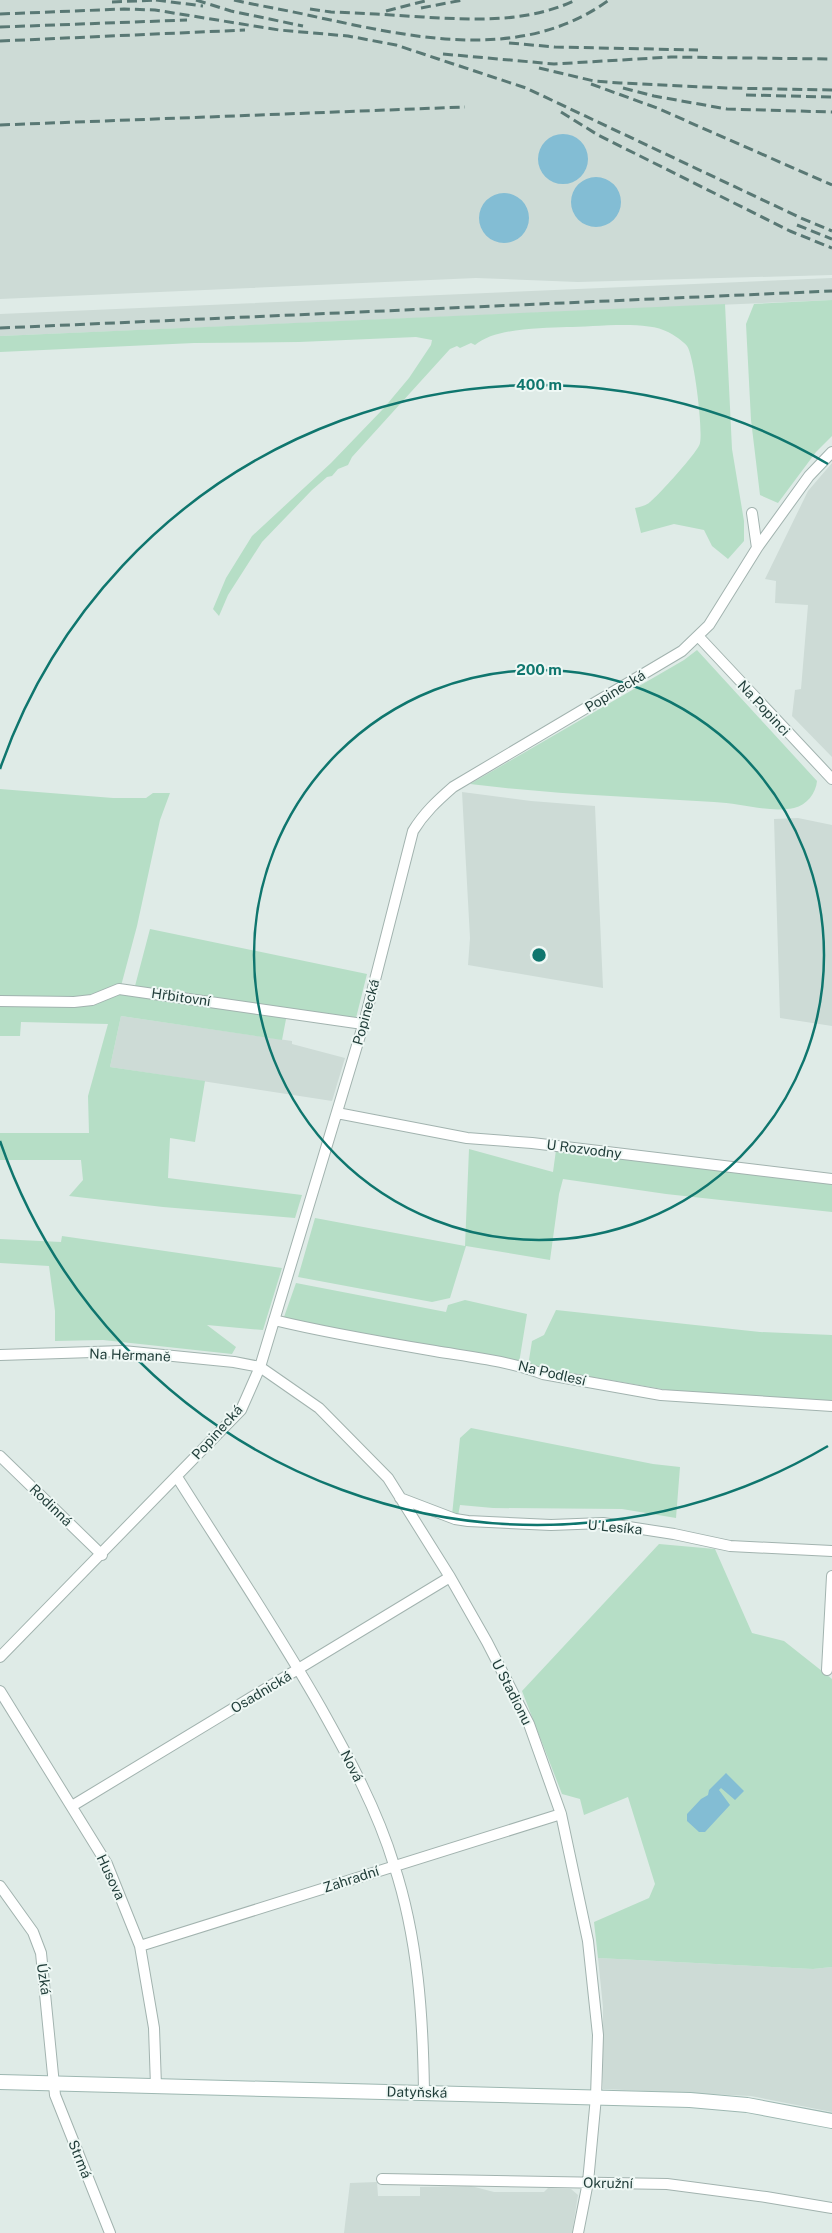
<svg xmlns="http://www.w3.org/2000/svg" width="832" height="2233" viewBox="0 0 832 2233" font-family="'Public Sans',sans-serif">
<rect width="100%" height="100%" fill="#dfebe7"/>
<path fill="#cddbd6" d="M0 0H832V275L578 282 476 278 0 299Z
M832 278V300L0 336V314Z
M832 463V757L792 716 795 690 801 689 808 605 775 603 776 581 765 579 808 491Z
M462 792 531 801 595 806 603 988 468 965 470 938Z
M798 818 832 825V1026L780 1018 774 819Z
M121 1016 292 1041V1044L345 1058 332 1101 110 1067Z
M598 1958 813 1969 832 1967V2112L751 2096 603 2089V2007Z
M377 2182 378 2196H420V2187L471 2186 494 2192H544L548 2188 571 2189 578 2195 572 2233H344L350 2183Z"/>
<path fill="#b6dec6" d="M832 300V436L816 452 778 503 760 495 751 420 746 324 754 304Z
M725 304 732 449 744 521V541L728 559 712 546 704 530 674 524 641 533 635 508C640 507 644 506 649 503 657 497 699 451 700 443 703 429 694 355 687 346 683 341 674 335 668 332 646 320 593 327 567 327 541 328 495 328 475 345L471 343 460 348 457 346 450 349 352 457 348 465 338 469 332 476 327 477 312 490 262 542 228 595 219 616 213 609 226 578 252 536 331 463 383 409 409 378 431 345 432 340 416 337 299 342 194 343 0 352V336Z
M697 650 817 781C816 793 807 805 794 808 768 813 740 803 714 802 632 797 551 794 470 784L684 660Z
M0 789 113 798H146L153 793H170L160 820 137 926 121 986 287 1014 282 1040 121 1016 110 1067 205 1081 195 1142 170 1138 168 1178 302 1195 295 1218 163 1207 69 1196 83 1180 81 1160H0V1133H89L88 1096 108 1024 21 1022 20 1036H0Z
M150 929 367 974 356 1018 135 986Z
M469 1149 553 1172 556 1150 832 1182V1212L666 1194 563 1179 559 1194 550 1260 466 1246 450 1298 432 1302 298 1277 315 1218 465 1246Z
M62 1236 282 1268 263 1330 207 1325 236 1347 232 1354 103 1340 55 1341V1311L49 1266 0 1263V1239L61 1242Z
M296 1283 446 1312 448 1305 465 1300 527 1314 519 1363 325 1327 284 1317Z
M556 1310 760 1332 832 1335V1402L668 1390 528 1366 532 1341 544 1335Z
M471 1428 653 1464 680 1467 676 1518 622 1509 493 1508 460 1505 458 1516 452 1515 460 1438Z
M659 1544 715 1549 752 1633 784 1641 832 1679V1967L813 1969 598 1958 594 1922 649 1898 655 1884 628 1797 584 1815 580 1799 562 1794 522 1691Z"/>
<path fill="#83bdd4" d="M538 159a25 25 0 1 1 50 0a25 25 0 1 1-50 0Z
M571 202a25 25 0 1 1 50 0a25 25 0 1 1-50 0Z
M479 218a25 25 0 1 1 50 0a25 25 0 1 1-50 0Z
M726 1773 744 1791 735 1800 721 1788 719 1790 730 1805 705 1832H699L687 1821V1814L701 1799 708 1795 709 1790Z"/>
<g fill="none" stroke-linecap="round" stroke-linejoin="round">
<g stroke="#a2b3af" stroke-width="12">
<path id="minor" d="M752 513 757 548
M698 636 832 779
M0 1001 74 1002 92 1000 119 989 363 1024
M337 1113 467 1138 532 1143 832 1179
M274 1320C327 1333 381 1342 435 1351 471 1357 509 1361 543 1374L661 1395 832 1406
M0 1355 123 1351 234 1362 260 1367 319 1408 388 1478 450 1577 487 1642 529 1724 561 1814 588 1941 598 2035 596 2097 588 2182 578 2233
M0 1456 102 1555
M177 1477C225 1553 276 1629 321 1708 349 1758 377 1809 394 1865 418 1938 423 2016 424 2092
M400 1498 455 1519 468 1521 551 1525 603 1523 674 1534 730 1546 832 1551
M0 1657 241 1410 260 1367 365 1019 413 831C424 813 437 801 453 787L682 651 709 625 757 548 809 476 832 452
M827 1670 832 1576
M0 1691 107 1864 140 1946 154 2028 156 2086
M72 1806 450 1577
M0 1886 33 1932 41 1953 55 2095 110 2233
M140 1946 561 1814
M382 2179 667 2184 766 2197 832 2208"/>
</g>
<g stroke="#9db7b1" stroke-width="16">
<path id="secondary" d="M0 2082 690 2100 747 2105 832 2121"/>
</g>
<use href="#minor" stroke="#fff" stroke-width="10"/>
<use href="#secondary" stroke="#fff" stroke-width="14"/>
<path stroke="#597874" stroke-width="3" stroke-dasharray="10 5" stroke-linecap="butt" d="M156 0 203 6
M196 0 231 11 303 26
M234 0C260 6 286 10 312 16 410 37 521 64 609 0
M112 2 160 0
M421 8 463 0
M310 9 331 12C362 13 392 15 423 17 475 20 527 23 576 0
M386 11 429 0
M0 14 124 9 155 10 279 30 348 36 396 45 526 88 801 218 832 231
M0 27 187 20
M0 41 245 30
M509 43 555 47 698 50
M443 54 554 64 671 57 832 59
M539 68 594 81 620 83 726 88 832 90
M591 84 657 108 832 185
M623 88 654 96 727 109 832 112
M746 95 832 97
M561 112 598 135 790 231 832 248
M0 125 465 107
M797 225 832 239
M0 328 832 291"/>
</g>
<g fill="none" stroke="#0f766e" stroke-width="2.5">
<circle cx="539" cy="955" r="285"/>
<path d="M828 1446A570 570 0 0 1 0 1141M0 769A570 570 0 0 1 828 464"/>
</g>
<g text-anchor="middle" stroke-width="4" stroke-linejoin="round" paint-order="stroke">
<g font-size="14" fill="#1f3c38" stroke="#eff8f5">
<text transform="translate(615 691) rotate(-31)" y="5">Popinecká</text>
<text transform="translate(764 708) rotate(47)" y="5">Na Popinci</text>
<text transform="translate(181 997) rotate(8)" y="5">Hřbitovní</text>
<text transform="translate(366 1012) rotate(-75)" y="5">Popinecká</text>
<text transform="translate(584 1149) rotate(7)" y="5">U Rozvodny</text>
<text transform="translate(130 1355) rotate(2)" y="5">Na Hermaně</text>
<text transform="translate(552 1373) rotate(13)" y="5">Na Podlesí</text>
<text transform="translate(217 1432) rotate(-48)" y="5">Popinecká</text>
<text transform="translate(51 1505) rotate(44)" y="5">Rodinná</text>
<text transform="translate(615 1527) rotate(5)" y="5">U Lesíka</text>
<text transform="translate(261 1692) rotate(-31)" y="5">Osadnická</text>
<text transform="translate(512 1692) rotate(63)" y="5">U Stadionu</text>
<text transform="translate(352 1766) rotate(63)" y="5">Nová</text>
<text transform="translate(111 1877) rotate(65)" y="5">Husova</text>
<text transform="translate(351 1879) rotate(-18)" y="5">Zahradní</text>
<text transform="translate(44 1979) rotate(82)" y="5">Úzká</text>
<text transform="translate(417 2092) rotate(1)" y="5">Datyňská</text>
<text transform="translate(80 2159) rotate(68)" y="5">Strmá</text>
<text transform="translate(608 2183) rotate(1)" y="5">Okružní</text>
</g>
</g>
<circle cx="539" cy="955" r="8" fill="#0f766e" stroke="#eff8f5" stroke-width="2.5"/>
<g font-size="15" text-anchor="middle" font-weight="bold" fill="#0f766e" stroke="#eff8f5" stroke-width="4" stroke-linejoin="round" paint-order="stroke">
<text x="539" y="390">400 m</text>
<text x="539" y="675">200 m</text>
</g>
</svg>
